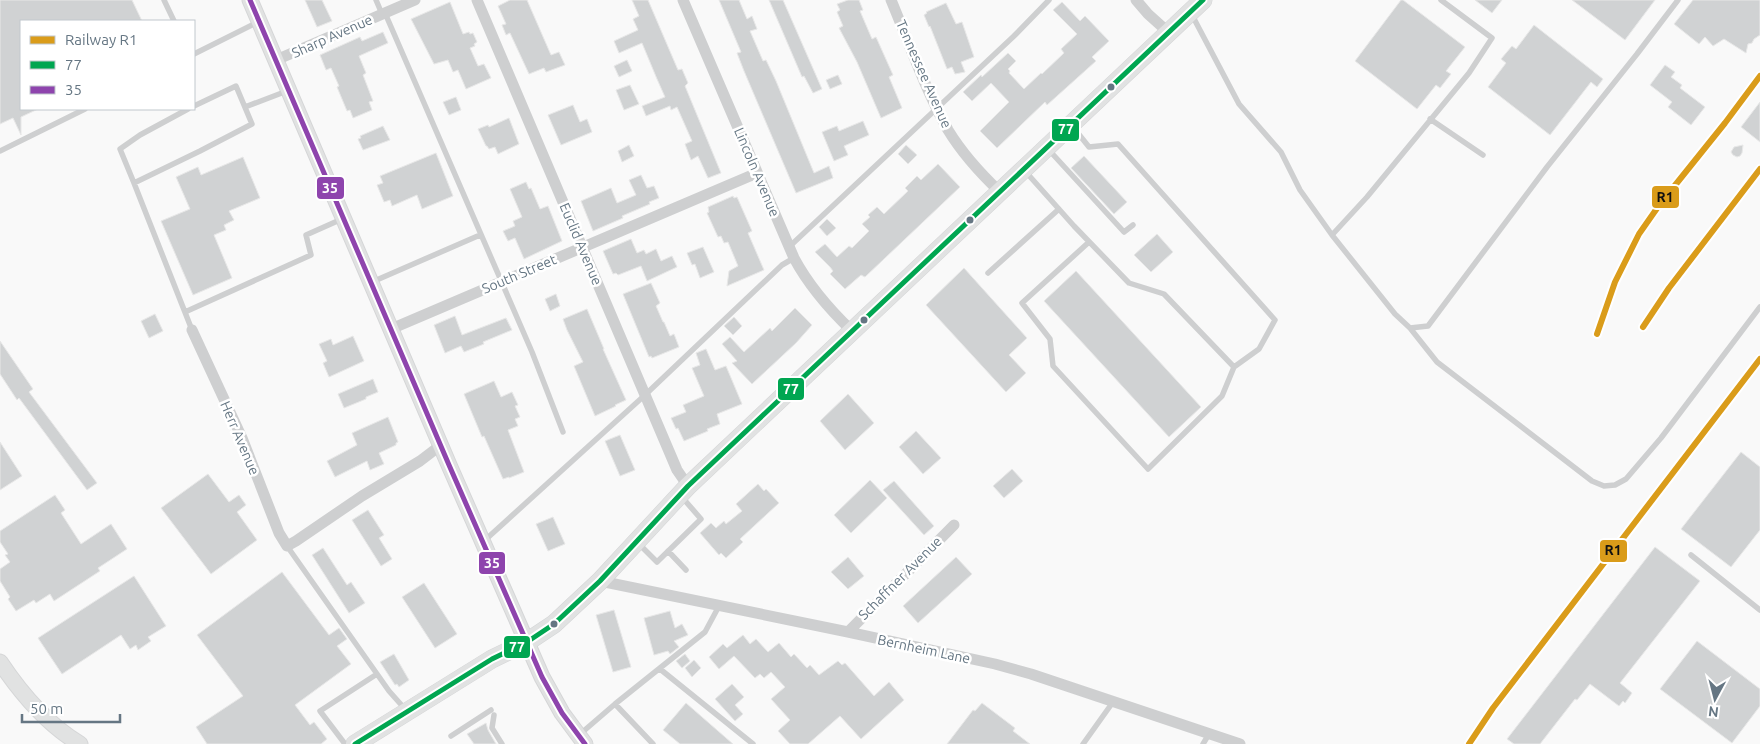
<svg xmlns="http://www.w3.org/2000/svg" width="1760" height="744" viewBox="0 0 1760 744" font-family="Ubuntu,sans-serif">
<rect width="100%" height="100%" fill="#f9f9f9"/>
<path fill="#d0d2d3" stroke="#e8e8e8" d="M0 0H132L142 21H21V109H38L21 117V135L13 118 0 124Z
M305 0H322L332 21 317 27Z
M510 0H527L551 55 559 52 565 65 546 72 544 68 529 74 510 33 506 35 502 25 506 24 498 6Z
M632 0H648L678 70 682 69 688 83 685 86 721 173 708 178 698 156 691 160 685 144 692 141 677 107 671 110 670 106 646 116 642 106 665 97 657 79 642 43 619 53 614 41 638 30 633 19 639 16Z
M719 0H739L747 19 752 16 757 29 750 31 763 61 766 60 776 81 814 173 829 166 833 178 796 193 744 71 737 53 741 52Z
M769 0H783L822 89 813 93 804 76 802 77Z
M848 0H859L863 10 860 11 872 39 876 37 893 75 889 77 902 108 881 118 857 62 839 28 843 26 837 12 840 10 837 4Z
M1401 0H1403L1465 47 1446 71 1451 74 1440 88 1436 85 1417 109 1355 61Z
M1475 0H1502L1492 13Z
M1572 0H1655L1625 40Z
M1693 0H1760V35L1754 39 1752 43 1748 44 1746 53 1724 39 1713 46 1705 37 1699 44 1674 24Z
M450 2 463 34 469 32 470 34 473 33 477 42 474 44 475 46 470 48 478 66 484 64 491 78 466 89 458 70 453 72 448 60 434 64 411 19Z
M1062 2 1080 21 1085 16 1109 41 1092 57 1096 61 1047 105 1045 102 997 148 980 131 1009 102 991 83 972 101 963 92 981 75 982 77 1008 53 1016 61 1008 69 1010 71 1009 73 1024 89 1041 73 1042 74 1064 53 1061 49 1077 34 1053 10Z
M946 3 956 24 962 22 974 57 961 62 965 72 955 74 952 67 947 69 930 26 929 27 924 15 927 13 926 12Z
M1534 25 1603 79 1597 87 1591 82 1550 135 1488 87 1506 63 1501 59 1512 46 1516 49Z
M383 32 388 43 359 56 366 73 363 75 373 101 369 102 372 110 353 118 350 110 347 111 337 87 339 86 331 68 326 70 320 55 360 37 362 41Z
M627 60 632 71 619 77 614 66Z
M1665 65 1675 72 1671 77 1682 85 1680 88 1705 107 1691 125 1668 107 1672 102 1650 85Z
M838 75 842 84 830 89 826 80Z
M630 85 639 104 624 110 616 90Z
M456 97 461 110 449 115 443 102Z
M1760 102V142L1741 127Z
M573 105 580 122 587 119 592 132 561 145 548 115Z
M509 118 519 144 498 154 495 147 489 149 487 146H486L478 129 488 125 489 127Z
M863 121 869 135 844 146 848 155 834 161 822 132 837 126 839 131Z
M383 126 390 140 363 150 358 139 361 138 360 136Z
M629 145 634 156 622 162 618 151Z
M906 145 917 155 908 164 898 154Z
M1743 145 1742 153 1740 156 1737 157 1733 155 1731 152 1734 147Z
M436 153 453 196 422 209 417 195 392 206 390 200 384 202 377 185 383 183 380 176Z
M1084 156 1127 202 1114 214 1071 168Z
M243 157 260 198 229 211 234 220 224 225 226 230 214 235 232 278 193 295 161 221 190 209 176 177 198 167 201 175Z
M938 164 960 187 865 277 861 275 845 289 830 274 833 271 830 267 815 252 825 244 837 257 849 246 852 248 869 231 862 224 870 217 868 215 877 207 884 214 908 191 905 188 917 176 921 180Z
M641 175 647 188 654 186 659 198 649 202 650 204 622 216 623 218 593 231 581 201 611 188 617 203 636 195 629 180Z
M526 182 529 189 531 188 540 209 548 206 562 241 524 259 515 238 508 241 503 231 515 226 513 221 522 217 510 189Z
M733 196 734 198 737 197 752 231 748 233 764 270 727 286 729 271 738 266 728 242 724 243 721 236 718 237 707 213 709 212 708 207Z
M827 219 836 228 827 236 819 227Z
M1157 234 1173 252 1151 272 1134 255Z
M631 239 637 253 644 250 646 254 656 249 661 261 672 256 677 267 647 281 641 266 618 275 616 273 613 274 603 251Z
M703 247 714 272 700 278 695 264 692 265 687 253Z
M964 268 1027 338 1009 355 1026 373 1006 392 926 305Z
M1076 271 1201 407 1169 437 1044 301Z
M651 283 660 303 656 306 663 322H664L670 336 674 334 679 347 652 358 651 356 649 357 623 294Z
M556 294 560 306 550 311 545 299Z
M795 308 812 325 796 343 752 384 732 363 737 361 722 344 730 337 744 352 770 328 772 331Z
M587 309 604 349H603L626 400 615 405 616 406 595 416 574 366 583 362 567 330 563 319Z
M155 314 163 331 149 338 141 321Z
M455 316 462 335 506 318 512 330 483 342 484 344 464 352 461 346 445 353 434 325Z
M734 317 742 326 733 335 724 326Z
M353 336 364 361 329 377 323 363 327 361 319 344 331 339 333 345Z
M0 341 33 389 29 392 97 483 87 490 19 398 17 400 0 374Z
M706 349 715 370 726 366 742 404 717 414 720 424 707 429 708 431 684 441 678 428 676 429 671 418 686 412 683 405 704 396 692 368 700 365 696 353Z
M373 379 378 392 366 397V399L344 408 338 394Z
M494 381 501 397 512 392 518 405 515 406 520 417 515 419 518 426 508 430 524 472 509 478V477L503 479 484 436 482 437 464 394Z
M848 394 874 423 845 450 820 421Z
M388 417 398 442 396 443V445L379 453 384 464 370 470 367 461 335 477 327 461 357 445 352 433Z
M916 431 941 458 923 474 899 447Z
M620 435 635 470 620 476 605 441Z
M0 442 22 476 0 490Z
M1741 452 1760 467V530L1731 567 1681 529Z
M1012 469 1023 481 1004 498 993 486Z
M208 474 229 502 239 495 246 505 237 512 257 540 211 574 161 508Z
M870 480 887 498 851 533 834 515Z
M894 481 934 526 924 535 883 490Z
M758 484 764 491 766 489 779 503 740 539 743 542 726 558 721 553 719 555 700 533 711 523 716 528 724 521 726 524 742 511 736 504Z
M55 495 65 510 61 513 81 544 111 524 127 549 98 568 100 571 54 601 50 594 36 603 34 600 16 611 8 599 10 597 0 581V569L10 562 5 555 8 554 0 542V531Z
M368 510 384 535 379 538 392 559 381 566 352 520Z
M553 517 565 544 548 551 536 524Z
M1655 547 1700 581 1620 683 1632 693 1625 703 1623 701 1619 706 1590 684 1577 700 1575 699 1540 744H1514L1507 739Z
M323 548 347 585 351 582 365 603 349 613 312 555Z
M848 557 864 576 848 589 831 572Z
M956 557 972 574 918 623 903 606Z
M282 572 329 635 339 628 347 639 337 646 351 664 295 705 310 725 314 722 327 739 321 744H207L196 727 243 696 197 635Z
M134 576 166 626 148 637 151 641 138 650 136 645 130 649 121 635 62 674 38 638Z
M424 583 457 634 435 648 402 597Z
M614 610 631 667 613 672 596 615Z
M670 611 675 628 682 624 688 635 674 641 679 647 670 654 668 651 654 655 644 618Z
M743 635 750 644 756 639 768 652 779 643 791 657 794 654 807 668 810 665 819 675 838 661 842 665 845 663 874 696 889 682 904 700 861 739 840 716 808 744H790L778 731 790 720 771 699 785 687 771 672 764 678 760 674 755 678 734 656 719 669 709 657 723 644 727 648Z
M1697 641 1760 689V706L1732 743 1660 689Z
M394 654 409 680 399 687 397 684 395 685 380 662Z
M685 654 690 661 682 668 676 661Z
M694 660 701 668 692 677 685 668Z
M732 684 744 697 735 705 743 714 735 721 715 699Z
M686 703 733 744H680L663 730Z
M982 703 1015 728 1013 731 1030 744H947L973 710 975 711Z
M486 723 488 730 496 744H474L467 734Z"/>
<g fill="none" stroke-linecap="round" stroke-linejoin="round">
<g stroke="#d5d6d7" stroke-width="17">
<path id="secondary" d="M250 0 449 465 542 677 562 713 585 744
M0 662C20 692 48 725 80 744"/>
</g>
<g stroke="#d5d6d7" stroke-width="19">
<path id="primary" d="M355 744 492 659 527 642 554 624 600 581 688 486 1203 0"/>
</g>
<path stroke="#cecfd0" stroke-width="5.5" d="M164 0 174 21
M376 0 382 14
M385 13 532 352 563 432
M1192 15 1239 104 1281 152 1300 190 1332 235 1395 314 1410 328 1437 362 1592 481 1604 486 1615 485 1626 479 1661 438 1760 307
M194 54 258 22
M245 107 287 91
M188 109 140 135 120 149 134 183 200 151 252 124 236 86 194 106
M1430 119 1483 155
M1073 127 1089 147 1118 144 1275 320 1259 349 1234 367 1222 396 1148 469 1053 366 1050 339 1022 303 1089 242
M1048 149 1124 232 1133 225
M0 151 85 109
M1025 171 1074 226 1129 283 1164 294 1234 367
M134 183 192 330
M1332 235 1367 197 1469 73 1492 38 1441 0
M789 247 1014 36 1049 0
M988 273 1059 209
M372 282 480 235
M185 312 311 255 306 235 342 219
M1410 328 1428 326 1547 167 1637 54 1678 0
M484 541 645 395 782 265 794 258
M638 543 657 562 701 519 681 496
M287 546 389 691 405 709
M668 551 686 570
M1691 555 1760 610
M660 669 753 744
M615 704 653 744
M494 715 492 728 502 744
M579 735 615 704 705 632 719 606
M451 736 491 710
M345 744 320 711 377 674
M1083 744 1113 702
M1203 744 1209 734"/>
<path stroke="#cecfd0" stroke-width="11" d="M477 0 677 470 688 486
M683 0 794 258C809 286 829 309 852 331
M891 0C909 43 925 89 948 130 962 153 980 173 1000 192
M1136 0 1148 14 1168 32
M276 60 415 0
M391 329 757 173
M192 330 242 438 279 533 287 546 296 541 362 496 420 461 441 445
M600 581 848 632 995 664 1031 674 1240 744
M848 632 954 525"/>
<use href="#secondary" stroke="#e1e2e2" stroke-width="15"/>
<use href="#primary" stroke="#e1e2e2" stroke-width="18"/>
<g stroke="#fff" stroke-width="9">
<path id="bus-1" d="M355 744 492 659 527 642 554 624 600 581 688 486 1203 0"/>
</g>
<g stroke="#fff" stroke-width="9">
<path id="bus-2" d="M250 0 449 465 542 677 562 713 585 744"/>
</g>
<use href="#bus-1" stroke="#00a651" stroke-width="5"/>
<use href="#bus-2" stroke="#8e44ad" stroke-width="5"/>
<g stroke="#fff" stroke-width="10">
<path id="rail-1" d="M1643 327 1669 288 1760 169
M1597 334 1615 282 1639 234 1660 204 1725 123 1760 76
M1469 744 1493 708 1760 359"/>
</g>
<use href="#rail-1" stroke="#da9c1a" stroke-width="6"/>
</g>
<g fill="#657683" stroke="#fff" stroke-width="2">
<circle cx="1111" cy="87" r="4.5"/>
<circle cx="970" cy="220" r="4.5"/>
<circle cx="864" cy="320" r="4.5"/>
<circle cx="554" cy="624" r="4.5"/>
</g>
<g text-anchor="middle" stroke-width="5" stroke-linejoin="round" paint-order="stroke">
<g font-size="14" fill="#657683" stroke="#fff">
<text transform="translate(332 36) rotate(-24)" y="5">Sharp Avenue</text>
<text transform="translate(924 74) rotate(66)" y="5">Tennessee Avenue</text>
<text transform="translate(757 172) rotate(67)" y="5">Lincoln Avenue</text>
<text transform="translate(581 244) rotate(67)" y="5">Euclid Avenue</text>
<text transform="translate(519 274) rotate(-23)" y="5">South Street</text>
<text transform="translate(240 438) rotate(67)" y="5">Herr Avenue</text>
<text transform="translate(900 578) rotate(-45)" y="5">Schaffner Avenue</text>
<text transform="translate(924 649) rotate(12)" y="5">Bernheim Lane</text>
</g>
</g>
<g stroke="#fff" stroke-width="2">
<rect x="1051" y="118" width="29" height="24" rx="5" fill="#00a651"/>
<rect x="316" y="176" width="29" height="24" rx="5" fill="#8e44ad"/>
<rect x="1651" y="185" width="29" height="24" rx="5" fill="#da9c1a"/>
<rect x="777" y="377" width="28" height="24" rx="5" fill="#00a651"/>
<rect x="1599" y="539" width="29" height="24" rx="5" fill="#da9c1a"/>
<rect x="478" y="551" width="28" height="24" rx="5" fill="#8e44ad"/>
<rect x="503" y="635" width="28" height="24" rx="5" fill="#00a651"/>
</g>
<g font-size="14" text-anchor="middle" font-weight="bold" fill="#fff">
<text x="1066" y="134">77</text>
<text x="330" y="193">35</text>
<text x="791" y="394">77</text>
<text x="492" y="568">35</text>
<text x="517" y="652">77</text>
</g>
<g font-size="14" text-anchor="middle" font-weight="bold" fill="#111">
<text x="1665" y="202">R1</text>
<text x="1613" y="555">R1</text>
</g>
<rect x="20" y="20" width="175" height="90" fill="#ffffff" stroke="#c1c8cd"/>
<rect x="30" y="36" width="25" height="8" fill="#da9c1a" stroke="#c1c8cd"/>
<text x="65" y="45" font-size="15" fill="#657683">Railway R1</text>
<rect x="30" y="61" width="25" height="8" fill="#00a651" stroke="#c1c8cd"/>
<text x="65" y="70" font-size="15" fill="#657683">77</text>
<rect x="30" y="86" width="25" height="8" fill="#8e44ad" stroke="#c1c8cd"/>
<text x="65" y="95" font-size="15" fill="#657683">35</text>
<g transform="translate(1715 699) rotate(187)" stroke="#ffffff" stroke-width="4" paint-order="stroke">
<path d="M0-4L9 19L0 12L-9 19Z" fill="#657683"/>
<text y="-8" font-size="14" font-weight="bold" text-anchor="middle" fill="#657683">N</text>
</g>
<path d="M22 714v8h98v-8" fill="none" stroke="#657683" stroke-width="2.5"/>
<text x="30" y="714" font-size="15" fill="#657683" stroke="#ffffff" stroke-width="4" paint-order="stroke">50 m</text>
</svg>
